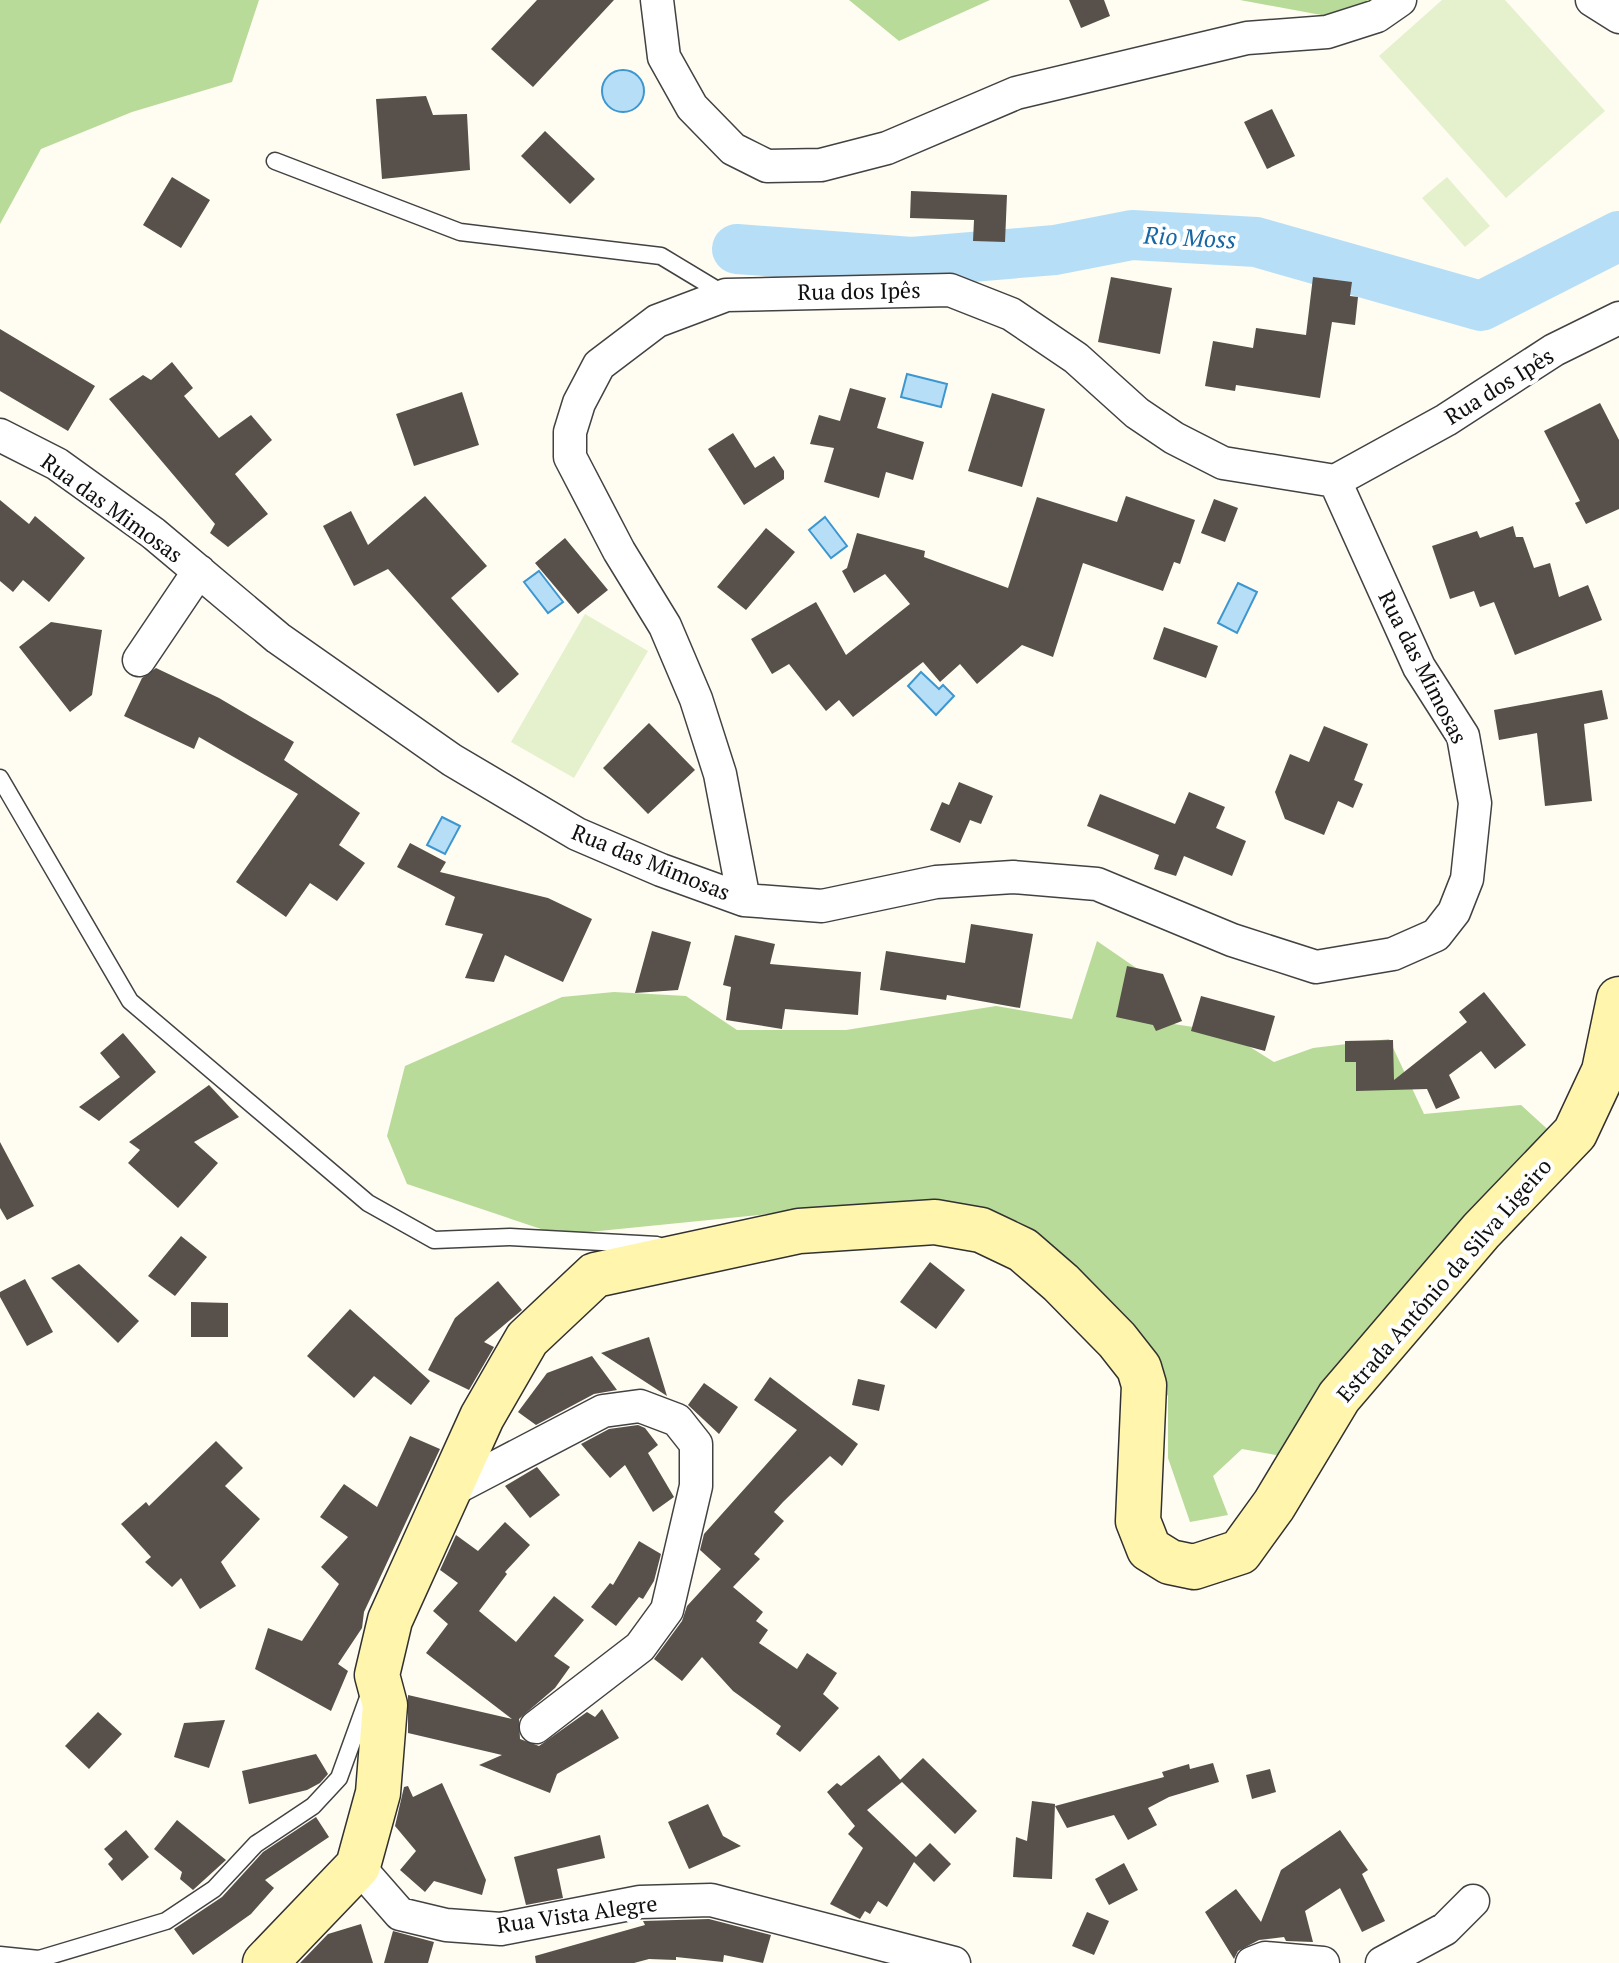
<svg xmlns="http://www.w3.org/2000/svg" width="1619" height="1963" viewBox="0 0 1619 1963" font-family="'PT Serif',serif">
<rect width="100%" height="100%" fill="#fffcf2"/>
<path fill="#b8db99" d="M0 0H259L232 82 132 112 41 149 0 224Z
M849 0H990L899 41Z
M1240 0H1377L1332 17Z
M1097 941 1145 974 1141 1019 1226 1032 1274 1062 1313 1048 1389 1039 1424 1114 1521 1105 1566 1146 1282 1456 1242 1449 1213 1476 1228 1515 1190 1522 1168 1458V1396L1064 1269 848 1206 559 1235 407 1184 387 1136 405 1066 562 997 614 992 686 996 737 1030H846L996 1006 1072 1019Z"/>
<path fill="#e5f1cc" d="M1442 0H1505L1605 111 1506 198 1379 56Z
M1447 177 1490 226 1465 247 1422 198Z
M585 614 648 651 574 778 511 742Z"/>
<path fill="#b6dff7" stroke="#3c96cf" stroke-width="2" d="M602 91a21 21 0 1 1 42 0a21 21 0 1 1-42 0Z
M907 374 947 384 941 407 901 397Z
M825 517 847 546 831 558 809 530Z
M539 571 563 602 548 613 524 582Z
M1238 583 1257 592 1237 633 1218 623Z
M921 672 939 689 943 685 954 696 936 715 908 686Z
M442 817 460 826 445 854 427 845Z"/>
<g fill="none" stroke-linecap="round" stroke-linejoin="round">
<path stroke="#b6dff7" stroke-width="50" d="M737 249 912 262 1055 250 1132 235 1256 242 1481 306 1619 236"/>
</g>
<path fill="#58504b" d="M537 0H614L533 87 491 49Z
M1069 0H1104L1110 16 1081 28Z
M426 96 433 115 467 114 470 170 382 179 376 99Z
M1272 109 1295 156 1267 169 1244 122Z
M545 131 595 179 570 204 521 156Z
M172 177 210 200 181 248 143 225Z
M911 191 1007 195 1005 242 973 241 974 220 910 218Z
M1111 277 1172 288 1160 354 1098 342Z
M1313 277 1352 282 1350 296 1358 297 1355 325 1332 322 1320 398 1236 385 1235 391 1205 386 1213 341 1253 348 1256 328 1306 335Z
M0 329 95 386 68 431 0 391Z
M172 362 193 388 184 396 219 438 251 415 272 440 235 474 268 514 228 547 210 533 215 524 109 399 143 375 151 380Z
M850 388 886 398 877 428 924 442 913 480 886 472 879 498 824 482 834 448 810 444 819 415 840 421Z
M462 392 479 445 414 466 396 414Z
M992 393 1045 409 1022 487 968 471Z
M1600 403 1619 440V509L1586 524 1575 503 1580 501 1544 431Z
M733 433 755 468 774 456 784 471V479L744 505 708 449Z
M425 496 487 566 451 598 519 674 498 693 388 569 354 586 323 526 351 511 368 545Z
M1126 496 1195 520 1180 564 1174 562 1163 591 1083 563 1053 657 1022 645 977 684 960 664 940 682 923 662 853 717 839 700 826 711 789 664 772 674 751 639 816 602 846 655 910 604 885 574 854 593 842 571 847 568 857 533 925 551 924 557 1008 588 1037 497 1117 522Z
M1214 499 1238 508 1225 542 1201 533Z
M0 500 29 524 35 516 85 558 49 602 23 580 13 592 0 581Z
M1513 526 1516 537H1523L1534 568 1550 563 1559 597 1588 585 1602 620 1515 655 1494 602 1480 607 1474 591 1450 599 1432 546 1477 531 1480 538Z
M766 528 795 552 746 610 717 587Z
M565 538 608 590 578 614 535 563Z
M51 622 102 630 92 695 70 712 19 647Z
M1164 627 1218 646 1206 678 1153 659Z
M156 668 219 698 294 742 284 760 360 813 339 845 365 863 337 901 310 883 286 917 236 882 298 794 199 737 194 749 124 716 142 678Z
M1602 690 1608 719 1584 724 1592 801 1545 806 1537 733 1499 740 1494 710Z
M649 723 695 770 648 814 603 768Z
M1324 726 1368 744 1354 780 1363 784 1353 808 1338 801 1324 835 1285 819 1275 792 1290 754 1309 762Z
M959 782 993 796 981 824 970 820 960 843 930 830 942 802 949 805Z
M1189 792 1225 807 1216 828 1246 841 1232 876 1184 856 1176 876 1154 869 1159 855 1087 826 1100 794 1175 824Z
M410 843 446 862 440 872 548 898 592 919 563 982 505 955 494 982 465 978 483 934 445 925 455 897 397 867Z
M971 924 1033 934 1020 1008 947 995 946 1000 880 990 886 951 965 963Z
M652 931 691 942 678 990 635 993Z
M735 935 775 944 770 964 861 972 858 1015 785 1009 782 1029 726 1020 731 987 723 985Z
M1127 966 1163 974 1182 1021 1156 1031 1153 1025 1116 1017Z
M1484 992 1526 1045 1495 1069 1481 1051 1449 1075 1460 1098 1436 1109 1427 1089 1356 1091V1062H1345V1041L1393 1040 1394 1080 1467 1022 1459 1012Z
M1201 996 1275 1016 1265 1051 1191 1031Z
M123 1033 156 1072 99 1121 79 1107 120 1077 100 1053Z
M209 1085 239 1117 194 1142 218 1163 178 1208 128 1163 140 1150 129 1142Z
M0 1142 34 1206 7 1220 0 1208Z
M181 1236 207 1257 175 1296 148 1276Z
M930 1262 965 1290 936 1329 900 1302Z
M79 1264 139 1321 118 1343 51 1278Z
M25 1279 53 1332 27 1346 0 1297V1292Z
M498 1281 522 1310 484 1342 494 1347 469 1390 428 1370 455 1318Z
M191 1302 228 1303V1337H191Z
M350 1309 430 1381 411 1405 374 1376 354 1398 307 1356Z
M649 1337 667 1396 601 1353Z
M592 1356 617 1390 594 1394 536 1425 518 1412 547 1373Z
M770 1377 858 1444 842 1466 830 1456 783 1502 774 1512 784 1521 754 1554 760 1559 733 1587 763 1612 756 1621 768 1630 759 1643 797 1669 807 1653 837 1673 823 1694 839 1708 800 1752 776 1734 781 1726 733 1691 702 1657 682 1681 654 1659 682 1621 687 1606 721 1569 700 1550 704 1534 797 1430 754 1400Z
M858 1379 885 1385 879 1411 852 1405Z
M704 1383 738 1407 719 1434 688 1405Z
M638 1425 645 1428 658 1445 648 1453 674 1497 653 1512 625 1465 610 1478 581 1444 609 1429Z
M410 1436 440 1449 364 1612 362 1628 338 1664 348 1671 331 1711 255 1669 268 1628 302 1641 339 1584 321 1567 348 1537 320 1517 344 1484 377 1507Z
M216 1441 243 1468 225 1486 260 1519 221 1562 236 1586 200 1609 181 1578 172 1587 145 1562 151 1557 121 1524 146 1502 149 1506Z
M537 1467 560 1495 530 1518 505 1486Z
M505 1522 530 1545 505 1572 507 1574 479 1611 516 1642 554 1596 584 1620 554 1656 570 1667 555 1688 519 1719 520 1739 539 1746 587 1712 595 1717 602 1709 619 1738 557 1774 550 1793 479 1765 502 1755 408 1733V1695L512 1719 426 1653 448 1624 433 1611 458 1583 440 1570 456 1535 478 1551Z
M639 1541 661 1554 654 1581 643 1599 639 1597 616 1626 591 1607 610 1583 613 1585Z
M98 1712 122 1734 89 1769 65 1746Z
M225 1720 209 1768 174 1757 184 1723Z
M316 1754 328 1774 320 1783 307 1790 249 1804 242 1771Z
M879 1755 902 1782 867 1810 916 1857 930 1843 951 1864 934 1882 914 1862 887 1907 878 1901 870 1914 865 1911 860 1919 830 1904 863 1848 848 1834 855 1826 827 1792 837 1783 841 1786Z
M923 1758 977 1811 955 1834 900 1780Z
M1213 1763 1219 1782 1169 1797 1148 1808 1157 1825 1128 1840 1114 1815 1067 1828 1055 1806 1164 1777 1162 1772 1189 1764 1190 1769Z
M1270 1769 1276 1792 1252 1799 1246 1775Z
M442 1783 486 1880 482 1895 434 1881 425 1892 400 1870 416 1851 395 1826 404 1787 408 1786 413 1797Z
M1032 1801 1055 1804 1052 1879 1013 1877 1016 1837 1027 1841Z
M708 1804 723 1836 741 1846 689 1869 668 1822Z
M316 1817 329 1837 265 1880 274 1888 251 1914 193 1955 174 1929 222 1897 263 1852Z
M177 1820 226 1860 193 1890 180 1879 182 1872 154 1849Z
M126 1830 149 1857 122 1881 108 1864 113 1859 104 1849Z
M1340 1830 1368 1870 1362 1874 1385 1921 1362 1932 1340 1888 1305 1911 1313 1942 1286 1941 1284 1937 1259 1940 1238 1951 1234 1959 1205 1912 1236 1889 1261 1922 1281 1870Z
M600 1835 605 1858 557 1869 563 1898 526 1905 514 1857Z
M1124 1863 1138 1890 1109 1905 1095 1879Z
M1087 1912 1109 1921 1094 1955 1072 1946Z
M709 1919 771 1935 763 1963 724 1955 723 1962 676 1957V1960L649 1959 634 1963H536L535 1956 645 1925 643 1921Z
M361 1924 373 1963H300L328 1934Z
M393 1931 434 1942 428 1963H384Z"/>
<g fill="none" stroke-linecap="round" stroke-linejoin="round">
<g stroke="#424242" stroke-width="19">
<path id="lane" d="M275 161 460 232 661 256 724 294
M0 778 130 1001 368 1203 434 1240 510 1237 657 1245
M0 1955 39 1959 166 1921 214 1889 256 1844 313 1806 339 1778 369 1695"/>
</g>
<g stroke="#424242" stroke-width="35">
<path id="street" d="M657 0 664 57 692 107 733 149 767 166 821 165 887 148 1016 93 1247 38 1327 32 1377 16 1400 0
M1592 0 1619 17
M0 435 57 464 153 533 278 638 452 760 577 834 661 870 744 900 822 906 936 882 1013 877 1097 884 1232 940 1316 967 1393 954 1436 935 1454 912 1467 879 1475 803 1463 736 1419 667 1335 481
M139 660 199 571
M744 900 720 774 696 699 665 626 619 551 570 457V432L579 403 599 365 657 321 726 295 950 290 1011 314 1076 358 1137 413 1174 438 1223 463 1335 481 1446 420 1554 350 1619 318
M448 1492 603 1411 640 1406 677 1420 696 1444V1486L667 1610 640 1647 536 1727
M358 1866 400 1914 446 1925 501 1929 640 1902 711 1900 954 1963
M1252 1963 1265 1958 1323 1963
M1382 1963 1445 1929 1473 1901"/>
</g>
<g stroke="#313131" stroke-width="47">
<path id="secondary" d="M265 1963 358 1866 378 1793 385 1705 377 1675 390 1620 482 1417 527 1339 595 1275 799 1231 935 1222 981 1230 1023 1250 1061 1283 1117 1340 1139 1368 1144 1385 1138 1521 1149 1549 1170 1562 1194 1567 1240 1552 1274 1505 1339 1397 1481 1231 1575 1133 1604 1071 1619 999"/>
</g>
<use href="#lane" stroke="#fff" stroke-width="16"/>
<use href="#street" stroke="#fff" stroke-width="32"/>
<use href="#secondary" stroke="#fff5ad" stroke-width="44"/>
</g>
<g text-anchor="middle" stroke-width="8" stroke-linejoin="round" paint-order="stroke">
<g font-size="22" fill="#0f0f0f" stroke="#fff">
<text transform="translate(859 291) rotate(-1)" y="8">Rua dos Ipês</text>
<text transform="translate(1499 386) rotate(-32)" y="8">Rua dos Ipês</text>
<text transform="translate(112 508) rotate(36)" y="8">Rua das Mimosas</text>
<text transform="translate(1423 667) rotate(63)" y="8">Rua das Mimosas</text>
<text transform="translate(651 862) rotate(22)" y="8">Rua das Mimosas</text>
<text transform="translate(1444 1280) rotate(-49)" y="8">Estrada Antônio da Silva Ligeiro</text>
<text transform="translate(577 1914) rotate(-8)" y="8">Rua Vista Alegre</text>
</g>
<g font-size="24" font-style="italic" fill="#1667a4" stroke="#fff">
<text transform="translate(1190 238) rotate(3)" y="8">Rio Moss</text>
</g>
</g>
</svg>
